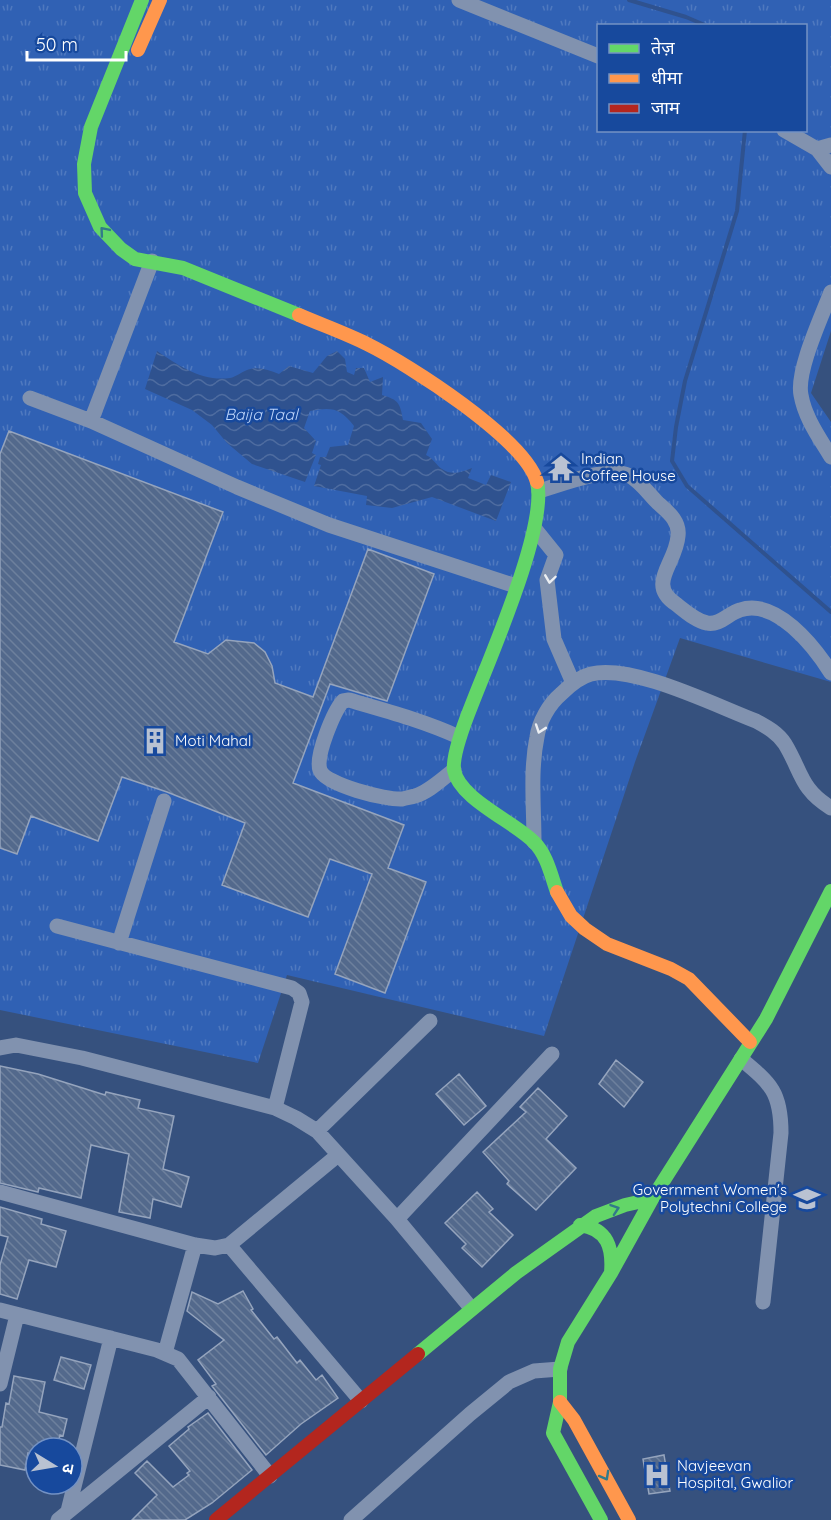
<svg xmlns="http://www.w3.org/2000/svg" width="831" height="1520" viewBox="0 0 831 1520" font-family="Quicksand,'Noto Sans Devanagari',sans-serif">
<defs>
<pattern id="park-tufts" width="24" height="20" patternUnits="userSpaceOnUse" patternTransform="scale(1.5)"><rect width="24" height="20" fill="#3061b4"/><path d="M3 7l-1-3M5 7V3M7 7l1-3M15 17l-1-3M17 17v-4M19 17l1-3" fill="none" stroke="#4f79bf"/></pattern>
<pattern id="water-waves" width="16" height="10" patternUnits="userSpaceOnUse" patternTransform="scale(1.5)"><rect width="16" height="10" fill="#2f528f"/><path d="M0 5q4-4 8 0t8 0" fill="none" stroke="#4e6ca0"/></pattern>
<pattern id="building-back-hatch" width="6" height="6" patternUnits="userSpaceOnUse" patternTransform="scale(1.5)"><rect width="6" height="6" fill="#53698c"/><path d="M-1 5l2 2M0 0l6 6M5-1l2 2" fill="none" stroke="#6d809d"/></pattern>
</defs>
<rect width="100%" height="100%" fill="#36517e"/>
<path fill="url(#park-tufts)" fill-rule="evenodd" d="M0 0H831V331L811 393 831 422V682L680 638 635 762 544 1036 287 975 258 1063 0 1010ZM598 26H806V130H598Z"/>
<path fill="url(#water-waves)" d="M157 351C179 366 203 382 230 378 236 377 241 372 247 370 258 366 268 370 279 374L289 366 313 373 327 356 337 351 345 359 347 372 354 375 356 368H364L370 382 383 377 382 395C399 400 400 403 403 420L421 423 432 439 426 455C434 459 436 465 442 469 452 476 462 472 472 468L468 478 486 485 491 475 511 482 496 521 432 497 392 508 366 505 367 496 314 486 321 465 318 464 320 457H326L330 447 348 445 354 426C340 408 332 407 310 411L304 428 316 441 312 453 316 455 305 482 252 464 227 443 212 425 192 410 145 389Z"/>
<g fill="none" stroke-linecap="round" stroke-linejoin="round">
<path stroke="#2f528f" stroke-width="4" d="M629 0 686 17 707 26
M745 130 737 211 685 381 676 427 672 461 687 486 831 612"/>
</g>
<path fill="url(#building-back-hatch)" stroke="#95a4bd" stroke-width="1.5" d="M9 431 223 512 174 642 208 654 226 640 254 643 265 652 272 666 275 683 313 697 368 549 434 574 387 701 330 684 293 783 404 825 388 868 426 882 385 993 335 974 372 874 330 859 308 917 222 885 245 823 167 792 122 777 98 841 31 816 17 854 0 848V454Z
M616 1060 643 1082 624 1107 599 1084Z
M0 1066 38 1074 105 1095 106 1092 140 1100 138 1108 174 1116 163 1169 189 1177 181 1207 153 1199 150 1218 119 1212 129 1154 91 1145 81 1198 39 1188 38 1192 0 1183Z
M459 1074 486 1106 464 1125 436 1094Z
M538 1088 567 1116 546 1139 576 1168 536 1210 507 1184 509 1181 483 1152 526 1112 520 1107Z
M477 1192 493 1209 489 1212 513 1235 482 1267 462 1248 466 1244 445 1223Z
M0 1207 42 1219 41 1224 66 1231 56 1267 29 1260 17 1299 0 1294V1265L8 1237 0 1235Z
M243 1291 253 1309 251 1310 274 1339 277 1337 297 1363 300 1360 316 1380 322 1375 338 1398 301 1424 266 1455 212 1386 216 1384 198 1360 224 1340 187 1311 192 1292 218 1304Z
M61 1357 91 1365 84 1389 54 1380Z
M14 1376 45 1382 39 1412 67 1419 63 1436 60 1435 57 1448H36V1455L28 1453 25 1470 0 1465V1427H2L6 1403 9 1404Z
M208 1413 252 1470 212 1503 185 1520H132L157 1495 135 1473 147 1461 173 1487 189 1475 187 1473 190 1471 169 1446 189 1429 188 1427Z
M664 1455 670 1491 649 1494 643 1459Z"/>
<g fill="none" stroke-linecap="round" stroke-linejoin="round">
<path stroke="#8192af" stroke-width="15" d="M459 0 598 56
M784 130 817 149 831 167
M817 149 831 145
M831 292C822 316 796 371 801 395 805 418 819 437 831 457
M30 398 91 421 237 487 329 525 516 586
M91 421 152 261
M539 491C560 485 608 466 628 475 639 480 649 494 658 503 668 512 680 521 678 536 676 564 646 584 676 604 685 611 696 621 707 623 719 626 729 613 740 610 776 598 814 646 831 673
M535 529 556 555 547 580 554 639 573 683
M454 770C443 778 429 792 415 796 411 797 406 798 402 799 386 800 325 785 320 770 315 756 334 711 343 701L349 700C387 711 424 721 459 737
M534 842C534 807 530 771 537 737 539 722 549 704 561 694 569 686 579 677 591 674 633 664 714 705 756 721 767 727 778 733 785 744 802 772 800 789 831 808
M57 926 292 988 299 993 302 1002 275 1108
M119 943 164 801
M0 1048 16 1045 82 1058 275 1108 296 1118 317 1131 397 1219 471 1308
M741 1059C771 1084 781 1092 781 1133L763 1302
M317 1131 430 1021
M0 1192 195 1245 215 1248 229 1245 338 1155
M397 1219 552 1054
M229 1245 361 1401
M0 1310 157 1350 178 1359 270 1476
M165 1353 195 1245
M0 1384 17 1315
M68 1511 111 1338
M58 1520 209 1397
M351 1520 470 1414 509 1382 534 1371 560 1369"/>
<path stroke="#63d668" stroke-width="14" d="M142 0 91 127 84 164 85 193 100 227 121 249 135 259 183 268 299 315
M537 482C548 526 490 657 472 704 466 719 452 754 454 770 459 799 515 822 534 842 547 855 551 875 557 892
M580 1225C608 1229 613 1248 611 1273
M418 1354 516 1273 596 1216 625 1205 652 1199
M601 1520 553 1433 560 1402V1369L568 1342 611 1273 652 1199 766 1019 831 891"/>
<path stroke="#ff974d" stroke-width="14" d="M138 50 160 0
M299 315C322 325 345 333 367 344 408 364 525 439 537 482
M557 892 571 916 585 929 607 944 671 969 689 979 750 1042
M560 1402 574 1420 629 1520"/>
<path stroke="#b3261e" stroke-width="14" d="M216 1520 418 1354"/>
</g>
<defs><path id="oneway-chevron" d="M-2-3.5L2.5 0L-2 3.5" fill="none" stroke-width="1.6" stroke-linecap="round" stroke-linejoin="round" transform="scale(1.5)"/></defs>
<g stroke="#327a8a">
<use href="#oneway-chevron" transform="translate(104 231) rotate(-130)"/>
<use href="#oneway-chevron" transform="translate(615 1209) rotate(-19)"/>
<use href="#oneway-chevron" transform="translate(605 1476) rotate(61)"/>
</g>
<g stroke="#eceff3">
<use href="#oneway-chevron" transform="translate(550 579) rotate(98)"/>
<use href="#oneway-chevron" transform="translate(540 729) rotate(109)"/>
</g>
<defs>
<g id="temple-bare" transform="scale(2.07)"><path d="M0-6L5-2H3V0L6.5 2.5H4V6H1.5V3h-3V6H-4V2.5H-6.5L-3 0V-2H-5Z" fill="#b9c2d2" stroke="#17499d" stroke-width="2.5" paint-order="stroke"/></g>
<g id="building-bare" transform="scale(2.07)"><path d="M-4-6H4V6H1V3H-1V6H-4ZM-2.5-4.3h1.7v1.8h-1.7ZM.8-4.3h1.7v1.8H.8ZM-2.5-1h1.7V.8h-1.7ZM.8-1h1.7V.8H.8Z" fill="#b9c2d2" stroke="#17499d" stroke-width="2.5" paint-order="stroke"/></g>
<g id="university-bare" transform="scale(2.07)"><path d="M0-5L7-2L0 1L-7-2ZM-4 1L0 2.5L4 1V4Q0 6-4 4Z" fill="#b9c2d2" stroke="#17499d" stroke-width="2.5" paint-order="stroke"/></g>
<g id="hospital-bare" transform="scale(2.07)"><path d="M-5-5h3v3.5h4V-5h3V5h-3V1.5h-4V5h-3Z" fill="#b9c2d2" stroke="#17499d" stroke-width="2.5" paint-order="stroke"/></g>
</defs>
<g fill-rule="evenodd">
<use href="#temple-bare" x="561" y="468"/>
<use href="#building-bare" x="155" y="741"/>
<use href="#university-bare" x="807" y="1199"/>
<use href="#hospital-bare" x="657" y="1475"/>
</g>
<g text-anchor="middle" stroke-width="5" stroke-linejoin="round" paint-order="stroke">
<g font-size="15" fill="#fff" stroke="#17499d" text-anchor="start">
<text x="581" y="464">Indian<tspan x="581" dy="17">Coffee House</tspan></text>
<text x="175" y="746">Moti Mahal</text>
<text x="787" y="1195" text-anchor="end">Government Women's<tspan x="787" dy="17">Polytechni College</tspan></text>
<text x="677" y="1471">Navjeevan<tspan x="677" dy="17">Hospital, Gwalior</tspan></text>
</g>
<g font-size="16" font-style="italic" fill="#bcd3f9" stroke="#17499d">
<text x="261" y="420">Baija Taal</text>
</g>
</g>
<rect x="597" y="24" width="210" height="108" fill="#17499d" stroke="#7492c4" stroke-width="1.5"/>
<rect x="609" y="44" width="30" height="9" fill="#63d668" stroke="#7492c4" stroke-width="1.5"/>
<text x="651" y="54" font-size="18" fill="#ffffff">तेज़</text>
<rect x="609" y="74" width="30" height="9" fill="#ff974d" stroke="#7492c4" stroke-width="1.5"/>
<text x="651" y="84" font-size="18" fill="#ffffff">धीमा</text>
<rect x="609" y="104" width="30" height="9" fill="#b3261e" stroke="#7492c4" stroke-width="1.5"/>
<text x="651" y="114" font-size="18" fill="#ffffff">जाम</text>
<g transform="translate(54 1466) rotate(101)"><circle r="28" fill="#17499d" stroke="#7492c4" stroke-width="1.5"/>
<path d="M0-4.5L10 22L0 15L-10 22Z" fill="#b9c2d2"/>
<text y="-9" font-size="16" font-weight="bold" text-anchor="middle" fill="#ffffff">उ</text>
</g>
<path d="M27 51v9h99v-9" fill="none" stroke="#ffffff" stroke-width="3"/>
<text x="36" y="51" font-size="18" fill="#ffffff" stroke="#17499d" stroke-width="4.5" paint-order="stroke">50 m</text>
</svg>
